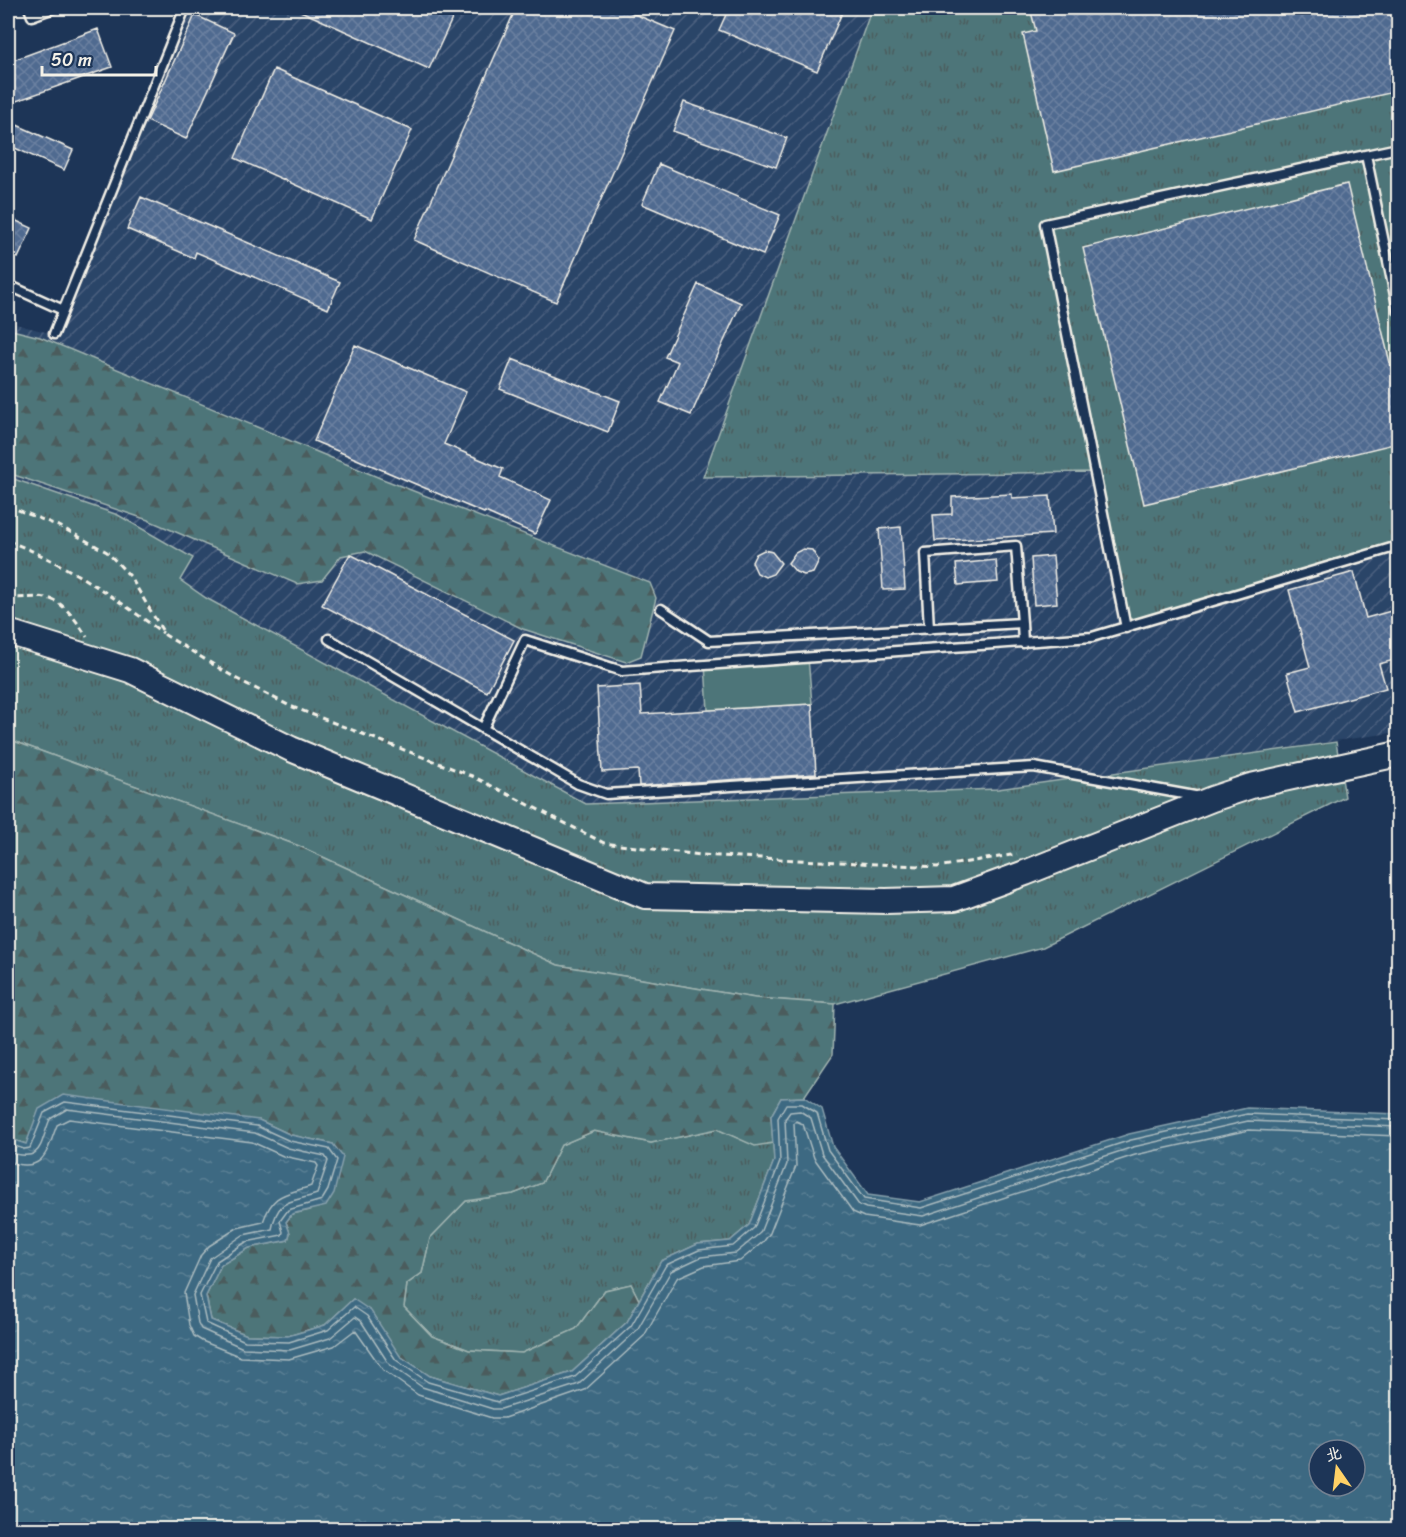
<svg xmlns="http://www.w3.org/2000/svg" width="1406" height="1537" viewBox="0 0 1406 1537" font-family="Sriracha,'LXGW WenKai TC',sans-serif">
<defs>
<pattern id="industrial-furrows" width="10" height="10" patternUnits="userSpaceOnUse" patternTransform="scale(1.5)"><rect width="10" height="10" fill="#2c4568"/><path d="M-1 1l2-2M0 10L10 0M9 11l2-2" fill="none" stroke="#4b607e"/></pattern>
<pattern id="grass-tufts" width="24" height="20" patternUnits="userSpaceOnUse" patternTransform="scale(1.5)"><rect width="24" height="20" fill="#4d7579"/><path d="M3 7l-1-3M5 7V3M7 7l1-3M15 17l-1-3M17 17v-4M19 17l1-3" fill="none" stroke="#4b5c5d"/></pattern>
<pattern id="forest-firs" width="22" height="20" patternUnits="userSpaceOnUse" patternTransform="scale(1.5)"><rect width="22" height="20" fill="#4d7579"/><path d="M5 1l3.5 6h-7zM16 11l3.5 6h-7z" fill="#4b5c5d"/></pattern>
<pattern id="water-ripples" width="26" height="14" patternUnits="userSpaceOnUse" patternTransform="scale(1.5)"><rect width="26" height="14" fill="#3d6982"/><path d="M2 4q2-2 4 0t4 0M15 11q2-2 4 0t4 0" fill="none" stroke="#5a7f94"/></pattern>
<pattern id="building-cross-hatch" width="8" height="8" patternUnits="userSpaceOnUse" patternTransform="scale(1.5)"><rect width="8" height="8" fill="#506a90"/><path d="M0 0l8 8M0 8l8-8" fill="none" stroke="#6a80a0"/></pattern>
</defs>
<rect width="100%" height="100%" fill="#1d3557"/>
<filter id="ink" filterUnits="userSpaceOnUse"><feTurbulence type="fractalNoise" baseFrequency=".0167" numOctaves="2"/><feDisplacementMap in="SourceGraphic" scale="12" xChannelSelector="R" yChannelSelector="G"/><feConvolveMatrix kernelMatrix="1 2 1 2 8 2 1 2 1" color-interpolation-filters="sRGB"/></filter>
<g filter="url(#ink)">
<path fill="url(#industrial-furrows)" d="M185 8H1398V732L998 789 586 804 206 598 179 579 193 559 118 515 8 477V322L53 334Z"/>
<path fill="url(#grass-tufts)" stroke="#a0b3b0" stroke-width="1.5" d="M872 8H1398V546L1126 628 1095 472 703 477Z
M8 477 118 515 193 558 180 580 206 598 586 804 998 789 1336 742 1345 797 1043 947 835 1004 755 998 558 965 299 846 8 739Z
M717 1129 754 1145 773 1143 774 1161 749 1225 730 1241 698 1244 661 1261 639 1300 631 1284 605 1290 576 1329 522 1353 469 1350 432 1336 404 1307 407 1284 422 1273 430 1238 466 1201 513 1194 542 1183 561 1145 594 1131 651 1143Z"/>
<path fill="url(#forest-firs)" stroke="#a0b3b0" stroke-width="1.5" d="M8 329 40 337 380 478 650 583 656 598 641 656 626 662 523 629 365 551 341 556 322 580 297 584 148 520 8 473Z
M8 739 299 846 558 965 755 998 835 1004 833 1054 804 1097 781 1098 771 1116 773 1143 755 1146 717 1129 651 1143 594 1131 561 1145 542 1183 513 1194 466 1201 430 1238 422 1273 407 1284 404 1307 432 1336 469 1350 522 1353 576 1329 605 1290 631 1284 639 1300 627 1322 572 1372 498 1396 430 1376 400 1356 353 1299 325 1325 288 1336 247 1335 211 1320 206 1296 221 1265 249 1248 288 1240 290 1233 286 1222 292 1214 310 1210 333 1144 291 1135 259 1120 26 1144 8 1138Z"/>
<path fill="#4d7579" stroke="#a0b3b0" stroke-width="1.5" d="M808 658 812 704 708 710 705 665Z"/>
<path fill="url(#water-ripples)" stroke="#869fab" stroke-width="1.5" fill-rule="evenodd" d="M63 1095 259 1120 291 1135 333 1144 343 1157 334 1193 326 1206 292 1214 286 1222 290 1233 288 1240 249 1248 221 1265 206 1296 211 1320 247 1335 288 1336 325 1325 353 1299 371 1311 400 1356 430 1376 498 1396 572 1372 627 1322 661 1261 698 1244 730 1241 749 1225 774 1161 771 1116 781 1098 804 1097 822 1109 833 1147 868 1195 920 1202 1129 1134 1247 1108 1398 1114V1529H8V1138L26 1144 39 1109ZM1319 1450H1355V1486H1319Z"/>
<g fill="none" stroke-linecap="round" stroke-linejoin="round">
<path stroke="#abbbbf" stroke-width="1.5" d="M8 1144 24 1149 30 1148 44 1113 65 1102 257 1126 290 1141 329 1149 337 1160 328 1190 322 1200 288 1210 280 1221 283 1232 282 1235 246 1242 217 1261 200 1295 206 1323 245 1341 289 1342 328 1330 354 1307 367 1316 396 1360 428 1382 498 1402 575 1377 631 1326 666 1265 699 1250 733 1246 754 1228 780 1162 778 1118 786 1104H802L817 1113 828 1150 864 1199 921 1208 1131 1140 1247 1114 1398 1120
M8 1152C43 1163 39 1146 50 1119L67 1109 255 1133 288 1148 325 1156 328 1161 317 1194C291 1203 278 1197 272 1229L243 1235 210 1258 193 1295 198 1323 201 1329 243 1348 290 1350 330 1338 355 1317 361 1321 389 1364 422 1387 493 1409H501L579 1384 637 1330 671 1271 701 1257 736 1253 760 1233 787 1164 785 1119 790 1112 800 1111 811 1118 822 1154 859 1205 866 1208 923 1216 1133 1147 1248 1121 1398 1127
M8 1162C44 1173 46 1154 57 1125L69 1119 252 1142 283 1156 316 1163 318 1166 311 1186C285 1195 273 1192 263 1222L237 1228 209 1246 201 1255 184 1293 189 1325 194 1336 202 1341 241 1357 289 1359 334 1346 355 1330 383 1370 418 1395 492 1418H504L585 1390 644 1336 677 1278 704 1266 740 1261 764 1241 770 1233 796 1166 794 1123 796 1121 803 1124 814 1158 853 1212 864 1217 920 1225 1135 1155 1249 1130 1398 1136"/>
</g>
<path fill="url(#building-cross-hatch)" stroke="#f4f1e8" stroke-width="1.5" d="M294 8H457L429 69Z
M516 8H620L675 31 556 302 414 240Z
M729 8H844L817 71 719 30Z
M1030 8H1124V11L1137 8H1398V91L1054 171 1023 34 1036 31Z
M195 15 234 33 186 139 147 121Z
M98 29 112 67 8 104V62Z
M274 69 412 130 372 219 235 158Z
M684 102 787 138 776 167 673 131Z
M8 121 73 150 64 170 8 145Z
M659 164 780 215 763 255 642 204Z
M1347 184 1398 396V443L1144 504 1083 248Z
M141 197 340 282 328 309 196 252 194 258 127 229Z
M8 217 32 228 18 258 8 254Z
M698 284 741 303 691 415 660 402 678 362 665 357Z
M355 345 466 392 444 444 503 469 500 477 551 500 535 534 485 512 484 513 314 441Z
M512 359 620 401 608 432 500 389Z
M1012 494V498L1050 496 1053 534 935 541 933 515 952 514V497Z
M901 527 905 589 883 590 879 529Z
M803 549 812 550 819 561 813 573 804 575 796 572 788 563 795 553Z
M764 550 772 552 781 563 773 574 765 577 757 573 752 562 756 554Z
M350 554 514 640 487 692 322 605Z
M1053 556 1057 603 1034 605 1031 558Z
M996 560 998 582 958 585 956 564Z
M1354 572 1366 618 1398 609V659L1379 664 1386 688 1298 712 1287 673 1310 667 1289 590Z
M640 685 642 714 812 704 816 774 639 786 638 770 602 772 597 688Z"/>
<g fill="none" stroke-linecap="round" stroke-linejoin="round">
<g stroke="#f4f1e8" stroke-width="13">
<path id="lane" d="M29 8 32 16 54 8
M1366 155 1398 310
M8 285 63 310
M54 334 185 8
M661 609 709 641 1022 623 1023 643
M1126 628 1045 224 1398 148
M929 629 925 553 1016 546 1022 623
M329 639 578 784 606 794 1034 767 1200 797
M483 729 525 640 622 671 1092 637 1398 546"/>
</g>
<g stroke="#f4f1e8" stroke-width="28">
<path id="secondary" d="M8 632 130 670 291 749 645 896 886 901 954 899 1025 873 1212 799 1251 786 1398 754"/>
</g>
<path stroke="#f4f1e8" stroke-width="3" stroke-dasharray="6 4.5" stroke-linecap="butt" d="M8 506 61 527 107 552 130 576 165 635 237 679 290 706 472 776 604 843 701 855 937 867 1017 854
M8 541C64 562 114 597 163 633
M8 597C21 599 33 596 46 598 63 600 78 623 87 637"/>
<use href="#lane" stroke="#1d3557" stroke-width="8"/>
<use href="#secondary" stroke="#1d3557" stroke-width="24"/>
</g>
</g>
<rect width="1406" height="1537" fill="none" stroke="#1d3557" stroke-width="30"/>
<rect x="15" y="15" width="1376" height="1507" fill="none" stroke="#f4f1e8" stroke-width="2" filter="url(#ink)"/>
<g transform="translate(1337 1468) rotate(346)"><circle r="28" fill="#1d3557" stroke="#738091" stroke-width="1.5"/>
<path d="M0-4.5L10 22L0 15L-10 22Z" fill="#ffd166"/>
<text y="-9" font-size="16" font-weight="bold" text-anchor="middle" fill="#f4f1e8">北</text>
</g>
<path d="M42 66v9h114v-9" fill="none" stroke="#f4f1e8" stroke-width="3"/>
<text x="51" y="66" font-size="18" fill="#f4f1e8" stroke="#1d3557" stroke-width="4.5" paint-order="stroke">50 m</text>
</svg>
